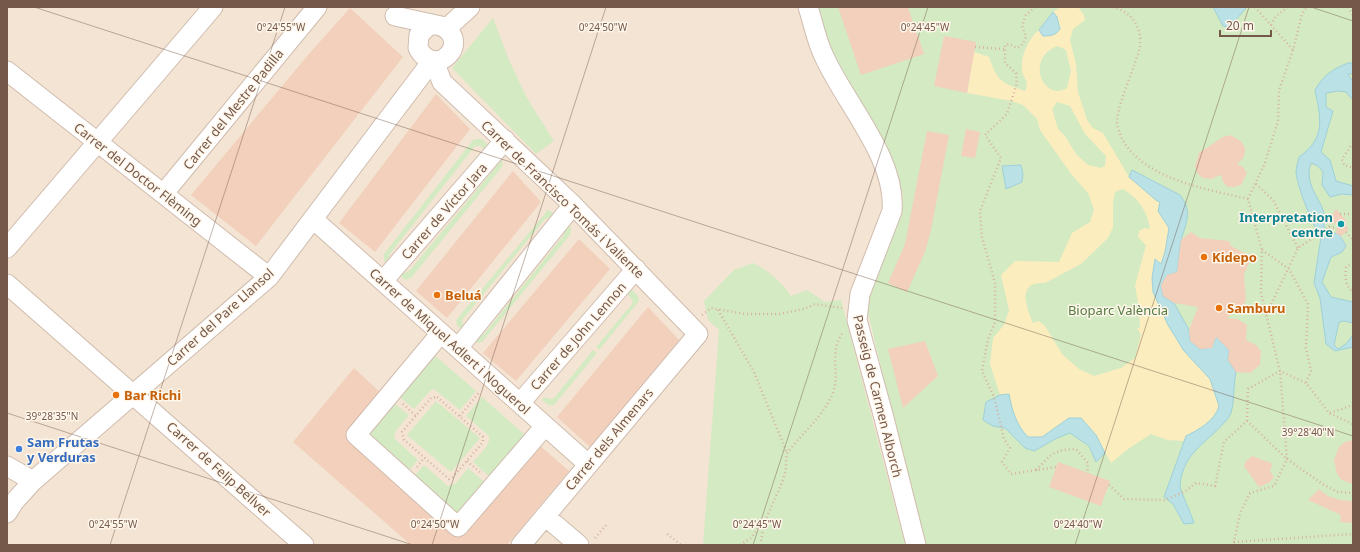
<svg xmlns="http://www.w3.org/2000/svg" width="1360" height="552" viewBox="0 0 1360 552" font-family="'Noto Sans',sans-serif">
<rect width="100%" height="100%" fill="#fcf2e5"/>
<path fill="#f4e4d3" d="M7 7H815L897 173 903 196 898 224 885 258 870 326 912 490 924 545H7Z"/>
<path fill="#d4eac3" d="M815 7H1353V545H924L867 310 868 297 898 224 903 196 897 173 828 48Z
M493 18 509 60 527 98 554 141 536 154 452 68Z
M477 139H482L489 146 485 150 480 146H475L389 255V258L394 263 391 267 384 261V254L473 140Z
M495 153C501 158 505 161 501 168L411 278 405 280 397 273 401 269 405 273 410 270 496 167Z
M548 210 558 216 545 219 463 319 462 322 466 328 463 331 457 325 456 320Z
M564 222 571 228 570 235 482 342 477 343 470 336 483 335 564 235Z
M753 263C769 271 781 281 791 296L807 290 825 302 841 300 905 545H703L719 330 708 320 704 301 734 270Z
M617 278 621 279 638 296 639 301 599 350 596 347 632 304 633 301 621 286 575 327 614 279Z
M593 350 597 353 554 405H548L542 400 544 397 550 399 554 398Z
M433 354 476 391 460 410 434 389 430 391 414 409 396 394Z
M482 397 524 434 525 438 491 478 473 462C479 455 491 445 489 436L466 416Z
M391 401 409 415 395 432 394 438 418 460 405 475 361 435Z
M436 401 480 438 451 472 407 435Z
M424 465 448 486 456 483 468 468 488 485 456 521 411 480Z"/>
<path fill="#fcedbf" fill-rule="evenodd" d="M1061 7H1078L1084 15 1085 20 1073 29 1070 40 1076 64 1078 92 1087 120 1093 128 1103 133 1129 177 1157 201 1160 202 1158 211 1169 228 1165 252 1161 265 1155 259 1153 292 1168 325 1184 351 1210 379 1219 407C1215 421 1198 430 1186 436L1184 441 1168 440 1151 434 1128 449 1111 463 1096 435 1069 418 1042 437H1028C1016 425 1012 410 1009 394L1000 395 990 364 993 338 1004 325 1009 310 1001 275 1015 261 1059 262 1072 233 1090 222 1094 210 1088 193 1072 175 1040 130 1037 119 1023 105 1012 101 967 93 974 52 989 57C997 81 1002 83 1025 91 1030 82 1023 78 1022 70 1020 56 1029 38 1039 30L1044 36H1050L1057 33V17L1053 12ZM1058 46 1066 50 1071 71 1067 88C1042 103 1025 56 1058 46ZM1057 102 1070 106 1085 134 1106 156 1105 166 1101 168 1088 165 1076 154 1065 136 1058 129 1052 109ZM1123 189C1139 199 1147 210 1150 229L1145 228 1139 231 1138 237 1146 245 1135 286 1139 307 1140 328H1137L1141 335 1135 358 1121 368 1094 376 1079 369 1062 354 1045 326 1039 321 1033 323C1027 308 1015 281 1045 283L1081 264 1108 238 1113 227V202L1115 192Z"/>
<path fill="#b9e1e6" stroke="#9fd1d8" d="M1213 7H1245L1246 8 1230 27 1223 26Z
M1053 12 1057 17 1060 29C1056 35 1051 36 1043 36L1039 30Z
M1348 63H1353V74H1348L1353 82V100L1346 92 1338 91 1326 93V107L1333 111 1321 152 1330 160 1336 181 1353 186V195L1342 194 1330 197 1322 185 1323 172 1318 166 1311 163C1303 185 1322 199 1325 217 1325 220 1324 224 1324 226L1328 232 1339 234 1346 246 1342 252 1331 257 1322 282 1331 297 1353 302V323L1344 321 1339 322 1334 345 1338 349 1346 344 1353 335V347L1335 351 1326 344 1320 298 1314 283 1321 237C1313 227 1297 186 1296 172 1296 168 1298 162 1299 157 1326 138 1321 119 1315 90 1324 75 1331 70 1348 63Z
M1021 165 1023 174 1022 182 1006 189 1002 166Z
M1132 170 1180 195C1193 211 1186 223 1181 240 1179 250 1179 262 1177 272L1167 276 1161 285 1163 296 1174 303 1189 330 1190 341 1200 349 1212 347 1216 337 1229 350 1228 360 1236 372C1233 384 1235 408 1229 417 1211 441 1182 451 1180 486 1180 490 1192 516 1194 523L1184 524 1173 504 1164 497 1186 436C1198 430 1215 421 1219 406L1210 379 1184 351 1168 325 1153 292 1152 278 1155 259 1161 264 1165 252 1169 228 1158 211 1160 202 1157 201 1129 177Z
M1009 394C1012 410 1016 425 1028 437H1042L1069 418H1081L1096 435 1105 453 1096 462 1089 446 1070 433 1057 438 1034 451 1025 448 1005 428 993 426 983 420 986 402 1000 395Z"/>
<path fill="#f2d0bc" d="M838 7H908L924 54 861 75Z
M350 8 403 57 256 246 191 195 308 55Z
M944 36 976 42 967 93 934 86Z
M436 94 470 129 375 252 339 223Z
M966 129 980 132 975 158 961 156Z
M927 131 949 135 931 230 925 252 907 292 888 283 905 244Z
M1230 135 1241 141 1245 148 1244 157 1237 164 1243 167 1247 173 1241 185 1234 187H1228L1223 182 1221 175 1211 179 1203 178 1197 173 1195 166 1199 153 1223 137Z
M513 171 541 202 447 318 416 291Z
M1336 209 1345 219 1348 230 1340 237 1339 234H1336L1337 225 1330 220Z
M1191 232 1200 238 1229 241 1231 246 1252 257 1244 274 1246 300 1241 310 1233 312 1227 318 1237 319 1247 325 1246 340 1256 345 1261 351 1260 365 1250 373 1236 372 1228 360 1229 350 1216 337 1212 348 1200 349 1190 341 1189 330 1198 307 1174 303 1163 296 1161 285 1167 275 1177 272 1181 240Z
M579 239 610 269 516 381 483 353Z
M648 307 679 340 590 447 557 417Z
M925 341 938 376 903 408 888 349Z
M354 368 382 394 347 436 459 537 538 444 569 471 507 545H411L293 442Z
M1353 440V484L1342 480 1337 474 1334 460 1339 447 1345 442Z
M1252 456 1271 463 1272 466 1270 471 1274 477 1270 482 1259 487 1244 466 1246 461Z
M1058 462 1110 481 1101 506 1049 487Z
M1319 489 1328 496 1340 500 1353 501V523L1340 522 1341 515 1308 500Z"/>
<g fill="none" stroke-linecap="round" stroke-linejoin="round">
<g stroke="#d0bcae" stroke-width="21">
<path id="minor" d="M808 7C813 22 816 39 823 54 843 101 897 158 892 211L860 294 857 320 884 418 916 545
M395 16 441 26C473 41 436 81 418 48L419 35 428 26 434 25
M447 28 470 7
M434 61 442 82 573 205 698 334 521 545
M7 71 269 277
M164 193 317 7
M313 219 588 464
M7 248 213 7
M383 281 505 140
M7 284 304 545
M441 333 356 435 458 527 545 426
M458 348 573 205
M520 403 636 269
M7 466 33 481
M7 513 14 502 33 481 269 277 432 61
M545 516 579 545"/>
</g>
<path stroke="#d7b39f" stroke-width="2.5" stroke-dasharray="1 3" stroke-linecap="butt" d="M1035 7 1026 15 1022 26 1026 37 1023 44 1017 48 1009 44 1005 45V63L1016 73 1017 83 1007 114 985 135 1001 158 980 211 982 237 995 283V322L988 339 982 371 994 397 1004 439 1010 448 1002 462 1011 474 1056 467
M1113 7C1131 12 1142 26 1140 46 1140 51 1136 58 1135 63 1129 81 1120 100 1117 119 1116 124 1120 134 1122 139 1145 180 1207 189 1248 199
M1255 7 1293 50
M1348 7 1353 15
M1271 25 1276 16 1288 7
M975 47 1004 49
M1353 143 1342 159 1344 165 1353 168
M1256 184 1273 200 1298 248
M1340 214H1353
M1329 228 1337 227
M1346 232 1353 240
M1262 250 1289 269 1308 304 1306 348 1311 371 1306 383
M1353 263 1346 267C1345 277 1345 286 1353 292
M718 310 754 372 787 453
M702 315 711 308 745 314H779L804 309 815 304 842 308
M1266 315 1298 248 1328 228 1333 222
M437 397 483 437V442L453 477 449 479 404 440 402 432 431 398Z
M403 404 416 416
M1330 413 1353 405
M460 416 480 391
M1247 421 1248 389 1280 371 1306 383 1329 413 1353 424
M467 461 482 474
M417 467 424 458
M1036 470C1052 454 1053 450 1076 449L1088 463 1087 473
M1109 485 1124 499 1164 500 1184 492 1196 483 1215 486 1224 442 1247 421 1287 459 1280 371 1261 293 1262 250 1248 199 1265 163 1278 121 1279 90 1293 50 1302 14 1307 7
M667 534 681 545
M595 538 607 524
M1234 542 1353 534
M740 545 751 538 764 519
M761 545C762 517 778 498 785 473 787 466 785 457 788 452 803 432 823 417 833 393 840 374 829 352 842 334
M1230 545 1234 542 1240 513 1250 493 1274 486 1287 459 1324 485 1338 492 1353 493"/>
<use href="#minor" stroke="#fff" stroke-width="19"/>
</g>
<path fill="none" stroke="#75584a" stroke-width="1" stroke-opacity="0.45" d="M34 7 1353 436M1311 7 1353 21M7 413 413 545M110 545 285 7M432 545 606 7M753 545 928 7M1075 545 1249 7"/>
<circle fill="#0f9aa8" stroke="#fff7eb" stroke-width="1.5" cx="1341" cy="224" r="4"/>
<g fill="#e8710a" stroke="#fff7eb" stroke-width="1.5">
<circle cx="1204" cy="257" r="4"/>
<circle cx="437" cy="295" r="4"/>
<circle cx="1219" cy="308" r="4"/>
<circle cx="116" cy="395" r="4"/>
</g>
<circle fill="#3f7fe0" stroke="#fff7eb" stroke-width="1.5" cx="19" cy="449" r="4"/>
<g text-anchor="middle" stroke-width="3" stroke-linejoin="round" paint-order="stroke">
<g font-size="13" fill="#75584a" stroke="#fff7eb">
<text transform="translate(233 109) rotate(-51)" y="5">Carrer del Mestre Padilla</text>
<text transform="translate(138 174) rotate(38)" y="5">Carrer del Doctor Flèming</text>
<text transform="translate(563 199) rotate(44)" y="5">Carrer de Francisco Tomás i Valiente</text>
<text transform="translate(444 211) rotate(-49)" y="5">Carrer de Víctor Jara</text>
<text transform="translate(220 317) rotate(-42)" y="5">Carrer del Pare Llansol</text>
<text transform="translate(578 336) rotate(-49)" y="5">Carrer de John Lennon</text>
<text transform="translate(450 341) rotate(42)" y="5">Carrer de Miquel Adlert i Noguerol</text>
<text transform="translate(878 396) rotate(76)" y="5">Passeig de Carmen Alborch</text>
<text transform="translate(609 439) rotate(-50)" y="5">Carrer dels Almenars</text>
<text transform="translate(219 469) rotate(42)" y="5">Carrer de Felip Bellver</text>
</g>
<g font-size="13" font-weight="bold" fill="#0d838f" stroke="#fff7eb" text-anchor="end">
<text x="1333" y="222">Interpretation<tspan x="1333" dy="15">centre</tspan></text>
</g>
<g font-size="13" font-weight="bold" fill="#c56008" stroke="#fff7eb" text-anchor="start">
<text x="1212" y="262">Kidepo</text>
<text x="445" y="300">Beluá</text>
<text x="1227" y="313">Samburu</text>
<text x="124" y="400">Bar Richi</text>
</g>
<g font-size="13" fill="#547b42" stroke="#fff7eb">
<text x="1118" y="315">Bioparc València</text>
</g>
<g font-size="13" font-weight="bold" fill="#366cbe" stroke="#fff7eb" text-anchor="start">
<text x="27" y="447">Sam Frutas<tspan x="27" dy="15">y Verduras</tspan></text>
</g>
</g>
<g font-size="10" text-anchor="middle" fill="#75584a" stroke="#fff7eb" stroke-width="3" stroke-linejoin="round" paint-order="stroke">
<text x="281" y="31">0°24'55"W</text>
<text x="603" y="31">0°24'50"W</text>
<text x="925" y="31">0°24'45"W</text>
<text x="52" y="420">39°28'35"N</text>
<text x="1308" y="436">39°28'40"N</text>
<text x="113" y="528">0°24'55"W</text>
<text x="435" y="528">0°24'50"W</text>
<text x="757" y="528">0°24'45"W</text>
<text x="1078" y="528">0°24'40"W</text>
</g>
<rect width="1360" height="552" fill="none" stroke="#75584a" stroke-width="16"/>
<path d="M1220 30v6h51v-6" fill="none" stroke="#75584a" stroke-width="2"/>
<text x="1226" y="30" font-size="12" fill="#75584a" stroke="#fff7eb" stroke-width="3" paint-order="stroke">20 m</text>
</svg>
